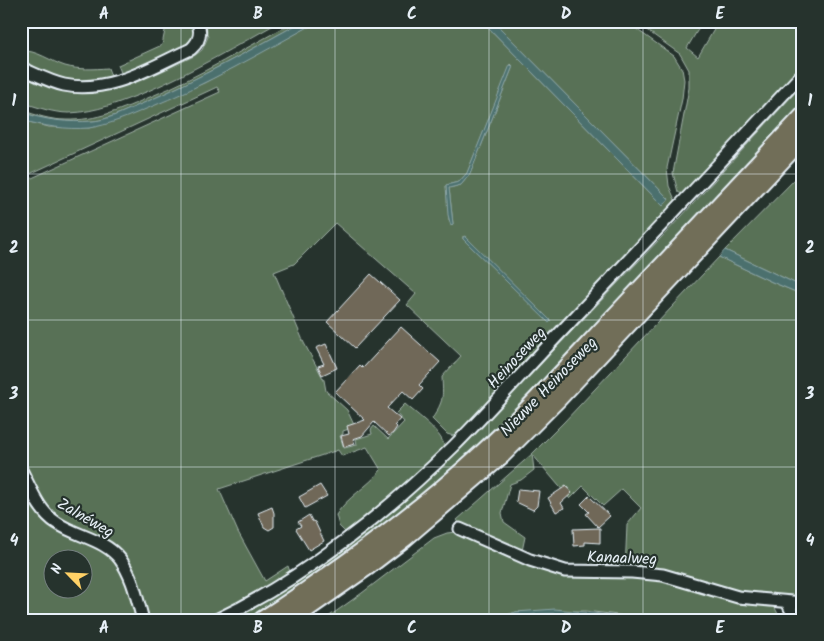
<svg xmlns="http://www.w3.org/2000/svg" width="824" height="641" viewBox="0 0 824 641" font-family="Kalam,sans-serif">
<rect width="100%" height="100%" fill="#26332d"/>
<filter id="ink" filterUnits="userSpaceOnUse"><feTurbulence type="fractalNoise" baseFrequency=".02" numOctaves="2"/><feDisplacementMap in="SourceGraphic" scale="10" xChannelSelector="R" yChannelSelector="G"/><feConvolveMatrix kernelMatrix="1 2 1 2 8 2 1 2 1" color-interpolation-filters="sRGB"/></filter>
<g filter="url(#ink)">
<path fill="#597156" stroke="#a0b1a7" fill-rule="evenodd" d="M167 21H192L198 33 194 42 122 75 118 65 162 45Z
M202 21H281C236 46 192 72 146 92 120 102 97 112 69 113 53 113 37 107 21 102V73L48 83 119 85 158 73 194 56 202 50 208 37Z
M296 21H303C251 50 200 78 146 102 131 108 109 120 93 121 68 123 44 120 21 112V110C36 115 50 120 66 120 96 121 123 109 150 97 200 76 247 47 296 21Z
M319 21H482L663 206 669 199 493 21H625L674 56 682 69 684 80 682 99 667 168 669 186 676 202 595 287 457 437 447 434 432 419C444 400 443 398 442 377L461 356 407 305 416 294 335 223 294 264 274 272 304 343 324 380 326 391 347 410 355 427 343 431V434L340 436 344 448 357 445 356 439 372 434 371 430 374 426 388 439 404 422 396 413 405 404C416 414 447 435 444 450L406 486 346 533 339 526 336 515C347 497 368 487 381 470L367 447 342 456 338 450 219 489 238 532 265 581 288 566 291 575 232 608 209 620H146L125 563 54 517 21 466V183L220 92 217 87 21 178V120L49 127 89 128 204 83ZM511 64 513 66 470 174 461 185 449 188 453 224 449 220 446 185 459 182 467 173ZM463 236 550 320 549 322 463 239Z
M634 21H703L687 48 698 57 719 21H803V68L684 195 678 192 673 173 689 88V70L680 54Z
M21 51C35 49 52 62 65 66 79 70 94 69 108 68L112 79C71 83 58 80 21 63Z
M803 84V108L536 391 442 480 312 581 250 620H228C308 584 376 525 441 468L681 217Z
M803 171V287L725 250Z
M719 257 772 282 803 295V601L765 599 625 570 627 525 641 508 622 489 603 506 583 486 570 499 532 454 534 470 521 480 510 484 502 513 504 522 525 537 522 551 463 527 457 520 532 454 564 422Z
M21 476 36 503 98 545 122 568 140 620H21ZM52 558H82V588H52Z
M456 532 527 562 644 576 773 604 781 620H657L586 611 516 612 492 620H324L362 593 434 538 447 533Z"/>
<path fill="#4b706e" stroke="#8aa4a5" d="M303 21H319C263 52 206 85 146 109 127 117 109 125 89 128 66 130 43 126 21 120V112C44 120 68 123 93 121 109 120 131 108 146 102 200 78 251 50 303 21Z
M482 21H493L669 199 663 206Z
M510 65 513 66 470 174 461 185 449 188 453 224 451 226 448 215 446 185 459 182 467 173Z
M465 236 551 321 549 323 463 239V237Z
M725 250 803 287V295L772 282 719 257Z
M555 609 657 620H492L516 612Z"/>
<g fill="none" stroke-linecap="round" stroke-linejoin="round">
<path stroke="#a9bdc1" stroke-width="1" d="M509 620C543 609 582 615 616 620"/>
</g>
<path fill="#706858" stroke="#e8f1f8" d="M371 274 400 300 355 348 327 322Z
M401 327 440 362 419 385 423 389 413 400 403 391 387 408 400 419 395 425 397 427 393 433 389 436 374 422 362 436 353 439 355 444 344 447 341 436 349 434 347 426 365 420 335 392 360 365 363 368Z
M326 344 337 368 322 375 318 366 324 364 316 348Z
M320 485 327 496 305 508 299 497Z
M566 486 572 493 561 503 564 508 556 512 548 498Z
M518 489 539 491 537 506 533 510 516 502Z
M589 496 610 516 598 527 586 514 589 512 581 504Z
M272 507 274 513V527L269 530 264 527 258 513Z
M309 515 312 521 315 522 324 541 309 550 296 529 301 526 298 522Z
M600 528V543L585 542V545L574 546 573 529Z"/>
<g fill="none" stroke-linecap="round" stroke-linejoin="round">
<g stroke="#e8f1f8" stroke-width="15">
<path id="minor" d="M21 68C35 74 50 82 64 85 110 94 151 67 191 49 200 41 202 32 197 21
M21 470C31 489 39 512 57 523 78 537 104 539 120 559 133 577 137 599 143 620
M460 529 530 560 565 571 632 572 663 575 738 597 803 603
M787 602 796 620
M216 620C302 580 387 512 454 446 490 410 524 371 559 334 641 247 722 161 803 73"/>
</g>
<g stroke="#e8f1f8" stroke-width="20">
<path id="highway" d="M262 620C339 570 414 516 482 453 527 412 569 365 611 320 675 252 739 184 803 116
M291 620 367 567 405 538 501 456 559 398 803 138"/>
</g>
<use href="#minor" stroke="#26332d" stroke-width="11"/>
<use href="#highway" stroke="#716e59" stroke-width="16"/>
</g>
</g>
<path fill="none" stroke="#e8f1f8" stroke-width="1" stroke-opacity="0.55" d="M181 21V620M335 21V620M489 21V620M643 21V620M21 174H803M21 320H803M21 467H803"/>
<g text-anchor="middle" stroke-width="4.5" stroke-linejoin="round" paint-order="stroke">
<g font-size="16" fill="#e8f1f8" stroke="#26332d">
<text transform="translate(516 357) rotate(-47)" y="6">Heinoseweg</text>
<text transform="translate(548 386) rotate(-46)" y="6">Nieuwe Heinoseweg</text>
<text transform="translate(86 517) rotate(30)" y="6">Zalnéweg</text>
<text transform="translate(622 557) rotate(2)" y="6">Kanaalweg</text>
</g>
</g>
<rect width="824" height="641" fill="none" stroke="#26332d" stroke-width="55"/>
<g transform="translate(68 574) rotate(294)"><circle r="24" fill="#26332d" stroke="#747f7e"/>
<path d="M0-4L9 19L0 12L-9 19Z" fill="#ffd166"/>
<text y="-8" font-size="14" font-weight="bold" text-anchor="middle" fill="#e8f1f8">N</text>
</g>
<rect x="28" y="28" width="768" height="586" fill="none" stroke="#e8f1f8" stroke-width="2"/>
<g font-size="16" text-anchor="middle" font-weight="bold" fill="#e8f1f8">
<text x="104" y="19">A</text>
<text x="258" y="19">B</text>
<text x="412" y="19">C</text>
<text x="566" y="19">D</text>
<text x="720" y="19">E</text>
<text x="14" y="106">1</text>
<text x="810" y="106">1</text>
<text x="14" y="253">2</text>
<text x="810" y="253">2</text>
<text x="14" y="399">3</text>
<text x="810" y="399">3</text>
<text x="14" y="546">4</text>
<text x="810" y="546">4</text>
<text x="104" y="633">A</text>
<text x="258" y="633">B</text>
<text x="412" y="633">C</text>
<text x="566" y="633">D</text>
<text x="720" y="633">E</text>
</g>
</svg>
